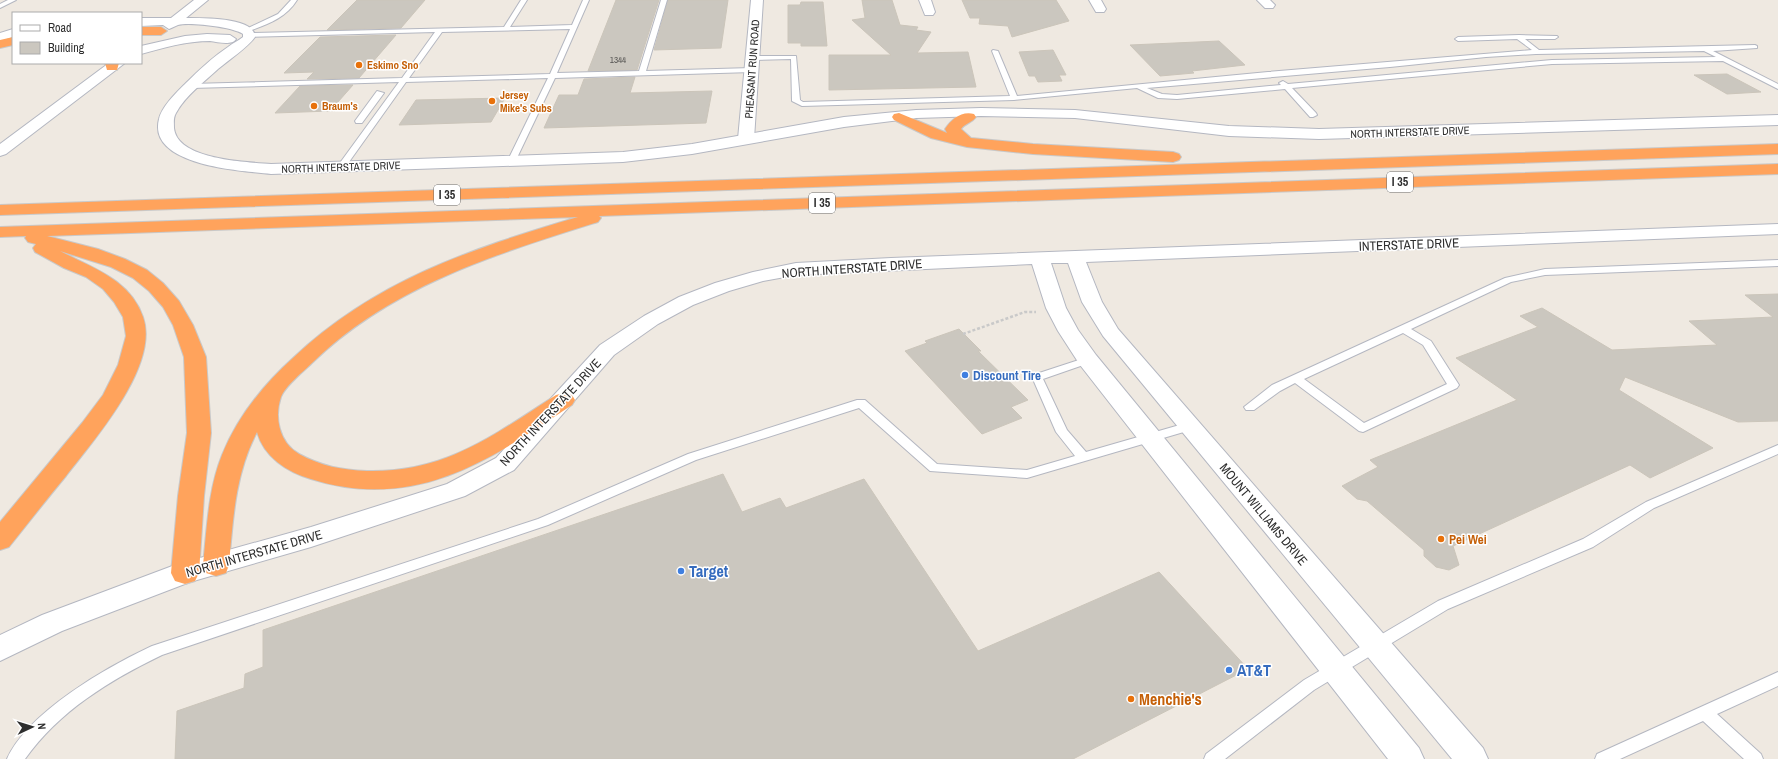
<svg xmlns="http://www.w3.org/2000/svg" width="1778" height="759" viewBox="0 0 1778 759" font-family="'Archivo Narrow',sans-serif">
<rect width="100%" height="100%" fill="#efe9e1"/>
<path fill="#cbc7bf" stroke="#cbc5ba" d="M357 0H425L401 28 327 30Z
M616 0H659L637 70 588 71Z
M668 0H728L721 48 654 50Z
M862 0H892L900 25 918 27 916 30 931 32 917 53 968 52 976 87 829 90V55H891L852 20 865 18Z
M962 0H1056L1069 21 1012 37 1008 26 979 24 980 18H970Z
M801 2H823L827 46H801V43H788V5H800Z
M396 35 359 78 307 79 314 72 284 73 320 37Z
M1219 41 1245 65 1192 71 1194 73 1160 76 1130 45Z
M1053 50 1066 75H1059L1062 81 1038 82 1035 76H1029L1019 52Z
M1727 74 1761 92 1727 94 1694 75Z
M635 77 630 93 712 91 706 123 544 128 559 95H578L584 79Z
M353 85 330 111 275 113 300 86Z
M505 98 491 122 399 125 416 100Z
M1778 294V421L1738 422 1625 377 1619 390 1713 448 1650 478 1630 465 1453 546 1459 565 1449 570 1436 567 1424 556V550L1367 501 1357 499 1342 486 1378 467 1370 460 1517 400 1456 358 1538 327 1520 316 1542 308 1612 350 1717 345 1689 321 1773 317 1745 295Z
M959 329 981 351H978L1028 400 1011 407 1022 418 982 434 905 351 927 343 925 341Z
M723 474 742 512 780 498 786 508 864 479 978 651 1159 572 1248 669 1073 759H175L177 711 244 688 245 674 263 667V630Z"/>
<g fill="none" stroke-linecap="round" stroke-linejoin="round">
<g stroke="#b4b7c1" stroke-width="2">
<path id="lane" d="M8 0H16L0 8V4Z
M291 0H297C286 18 268 24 249 31L244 30 278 14Z
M521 0H527L510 27 572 25 583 0H589L557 73 639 71 661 0H667L646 71 752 68 755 70 752 72 555 78 515 162 511 164 507 162 548 78 406 82 344 169H341L337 167 399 82 191 88 187 86 191 84 402 78 435 32 249 37 246 35 249 33 504 27ZM570 29 550 74 409 78 442 32Z
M1519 35 1557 36 1558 37 1555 39H1525L1539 50 1755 45 1757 46V48L1713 51 1778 84V89L1723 61 1552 64 1292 88 1316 113 1317 115 1313 117H1310L1285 89 1177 99 1158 98 1137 88 1014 100 802 106 792 101 791 59 753 60 750 58 753 56H796L800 100 803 102 1010 96 992 51 993 50 998 51 1017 96 1268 72 1532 50 1517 39 1458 41 1455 39 1458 37ZM1704 51 1716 57 1552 60 1288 84 1283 81 1279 83 1281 85 1177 95 1162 94 1147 88 1390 67 1486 57 1536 54Z
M377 91 384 93 362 123H356L355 121Z
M1778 260V266L1545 275 1511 282 1411 329 1431 341 1459 385 1457 388 1363 432 1359 431 1295 383 1280 391 1254 410H1246L1244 407 1272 385 1505 278 1545 269ZM1403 333 1423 345 1447 384 1364 423 1304 379Z
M1088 357 1093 360 1092 362 1043 379 1067 430 1086 452 1190 422 1194 423 1196 426 1194 429 1027 478 930 471 859 408 696 460 548 525 162 655C110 680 59 711 25 759H7C28 712 107 667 152 646L538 519 688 454 857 400H865L937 464 1027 470 1075 456 1056 432 1032 377 1033 375Z
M1778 445V454L1654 508 1593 547 1448 609 1314 690 1225 759H1204L1206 754 1304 680 1438 601 1583 539 1646 502Z
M1778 672V686L1717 714 1761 754 1763 759H1744L1703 721 1620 759H1595L1597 754Z"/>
</g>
<g stroke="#b4b7c1" stroke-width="2">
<path id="street" d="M751 0H763L754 139 751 142H741L738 139Z
M919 0H931L935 12 933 15H925Z
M1089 0H1101L1106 9 1104 12H1096Z
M1257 0H1270L1275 5 1273 8H1265Z"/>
</g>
<g stroke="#b4b7c1" stroke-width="2">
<path id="secondary" d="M194 0H208L186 18C201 18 255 17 255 37 248 47 229 60 218 69 204 82 185 96 176 113 173 118 174 123 174 128 177 160 247 162 271 164L623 152 692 144 844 117 916 110 981 108 1075 110 1229 126 1319 129 1778 115V125L1319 139 1229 136 1075 118 981 116 916 118 844 127 692 154 623 162 271 174C242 171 147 166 159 119 162 106 177 92 186 83 199 70 213 57 228 47 233 43 238 41 243 37V34C232 27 190 22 178 25 175 26 172 28 169 29L163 25 141 26V18H171Z
M13 29V37L0 41V33Z
M207 34 230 35 236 39C232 46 217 42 210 41 186 41 163 48 141 54V46L185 36Z
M109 63H125L6 154 0 156V144Z
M1778 224V234L1086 262 1102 302 1118 329 1483 748 1488 759H1452L1103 336 1082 302 1068 263H1051L1066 308 1078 330 1096 355 1419 748 1424 759H1388L1080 365 1058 331 1046 308 1032 264 796 275 763 281 729 291 693 305 658 324 614 355 514 470 465 496 311 547 190 582 62 631 0 661V635L42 615 175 565 311 527 447 484 496 458 600 345 644 316 679 297 715 283 753 272 796 263 891 258Z"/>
</g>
<g stroke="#c9c9c9" stroke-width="2">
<path id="highway" d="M141 27H161L167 31 161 35H141Z
M13 37V45L0 48V40Z
M105 63H119L117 70H107Z
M899 113 947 133 945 129C952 119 961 111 974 114L976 117C972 123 965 123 961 129L971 138 1033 144 1173 152 1179 154 1181 157 1179 160 1173 162 1033 154 967 147 931 138 894 120 892 117 894 114Z
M1778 144V154L0 215V205Z
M1778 164V174L599 216 601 218 598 222C496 254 391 286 312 363 304 371 285 386 281 397 274 417 279 443 299 454 321 466 342 470 367 471 445 473 494 435 556 395L564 393 572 395 575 400 572 405C490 460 415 512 311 479 287 472 264 457 257 432 235 474 233 519 229 565L226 573 216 576 206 573 203 565C207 528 208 490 222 455 237 418 263 385 293 358 376 280 471 249 578 217L47 236 98 249 125 259 147 270 163 283 179 301 193 325 206 357 211 433 204 496 199 573 195 581 185 584 175 581 171 573 178 496 187 433 184 357 173 325 163 307 149 291 133 278 111 267 60 251C92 268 130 279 143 317 160 365 94 440 66 476 47 499 28 523 9 547L0 550V522L82 423 103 395 118 365 126 336 123 317 114 302 103 289 86 277 64 268 35 252 33 248 36 244 28 242 25 238 26 236 0 237V227Z"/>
</g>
<path stroke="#c9c9c9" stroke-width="2.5" stroke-dasharray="3 2" stroke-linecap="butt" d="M963 334 1025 312H1036"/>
<use href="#lane" fill="#fff" fill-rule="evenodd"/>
<use href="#street" fill="#fff" fill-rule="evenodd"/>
<use href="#secondary" fill="#fff" fill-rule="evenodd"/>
<use href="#highway" fill="#ffa35c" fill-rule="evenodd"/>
</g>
<g fill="#e8710a" stroke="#fff" stroke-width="1.5">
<circle cx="359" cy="65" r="4"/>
<circle cx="492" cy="101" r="4"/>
<circle cx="314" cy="106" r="4"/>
<circle cx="1441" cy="539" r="4"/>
<circle cx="1131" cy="699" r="4"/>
</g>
<g fill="#3f7fe0" stroke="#fff" stroke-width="1.5">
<circle cx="965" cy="375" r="4"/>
<circle cx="681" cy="571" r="4"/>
<circle cx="1229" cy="670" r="4"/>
</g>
<g text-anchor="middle" stroke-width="3" stroke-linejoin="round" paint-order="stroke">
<g font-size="9" fill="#555452">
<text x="618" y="63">1344</text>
</g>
<g font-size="11" font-weight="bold" fill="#c56008" stroke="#fff" text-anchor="start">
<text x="367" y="69">Eskimo Sno</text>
<text x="500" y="99">Jersey<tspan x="500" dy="13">Mike's Subs</tspan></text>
<text x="322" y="110">Braum's</text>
</g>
<g font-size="11" fill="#2e2e2e" stroke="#fff">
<text transform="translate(752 69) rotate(-86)" y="4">PHEASANT RUN ROAD</text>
<text transform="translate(1410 132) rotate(-2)" y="4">NORTH INTERSTATE DRIVE</text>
<text transform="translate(341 167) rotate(-2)" y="4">NORTH INTERSTATE DRIVE</text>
</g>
<g fill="#fff" stroke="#6d6d6d" stroke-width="1">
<rect x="1387" y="172" width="26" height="20" rx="3"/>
<rect x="434" y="185" width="26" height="20" rx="3"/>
<rect x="809" y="193" width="26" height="20" rx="3"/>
</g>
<g font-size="12" font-weight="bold" fill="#2e2e2e">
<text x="1400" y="186">I 35</text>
<text x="447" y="199">I 35</text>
<text x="822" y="207">I 35</text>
</g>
<g font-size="13" fill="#2e2e2e" stroke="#fff">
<text transform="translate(1409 244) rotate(-2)" y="5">INTERSTATE DRIVE</text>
<text transform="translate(852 268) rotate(-4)" y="5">NORTH INTERSTATE DRIVE</text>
<text transform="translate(550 412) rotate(-47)" y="5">NORTH INTERSTATE DRIVE</text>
<text transform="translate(1264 514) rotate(50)" y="5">MOUNT WILLIAMS DRIVE</text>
<text transform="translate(254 553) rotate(-16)" y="5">NORTH INTERSTATE DRIVE</text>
</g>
<g font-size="13" font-weight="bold" fill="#366cbe" stroke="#fff" text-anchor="start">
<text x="973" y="380">Discount Tire</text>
</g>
<g font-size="13" font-weight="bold" fill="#c56008" stroke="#fff" text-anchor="start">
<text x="1449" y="544">Pei Wei</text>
</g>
<g font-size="16" font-weight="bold" fill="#366cbe" stroke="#fff" text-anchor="start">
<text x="689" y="577">Target</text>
<text x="1237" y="676">AT&amp;T</text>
</g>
<g font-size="16" font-weight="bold" fill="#c56008" stroke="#fff" text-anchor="start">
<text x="1139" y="705">Menchie's</text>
</g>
</g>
<rect x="12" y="12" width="130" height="52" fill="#ffffff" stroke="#ababab"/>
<rect x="20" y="25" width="20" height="6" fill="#ffffff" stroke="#ababab"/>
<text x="48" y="32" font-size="12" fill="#2e2e2e">Road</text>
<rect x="20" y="42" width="20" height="12" fill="#cbc7bf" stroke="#ababab"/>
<text x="48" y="52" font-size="12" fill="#2e2e2e">Building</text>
<g transform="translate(32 727) rotate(86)" stroke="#ffffff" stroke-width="3" paint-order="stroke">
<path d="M0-3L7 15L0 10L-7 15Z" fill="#2e2e2e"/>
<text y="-6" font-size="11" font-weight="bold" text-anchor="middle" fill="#2e2e2e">N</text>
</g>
</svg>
